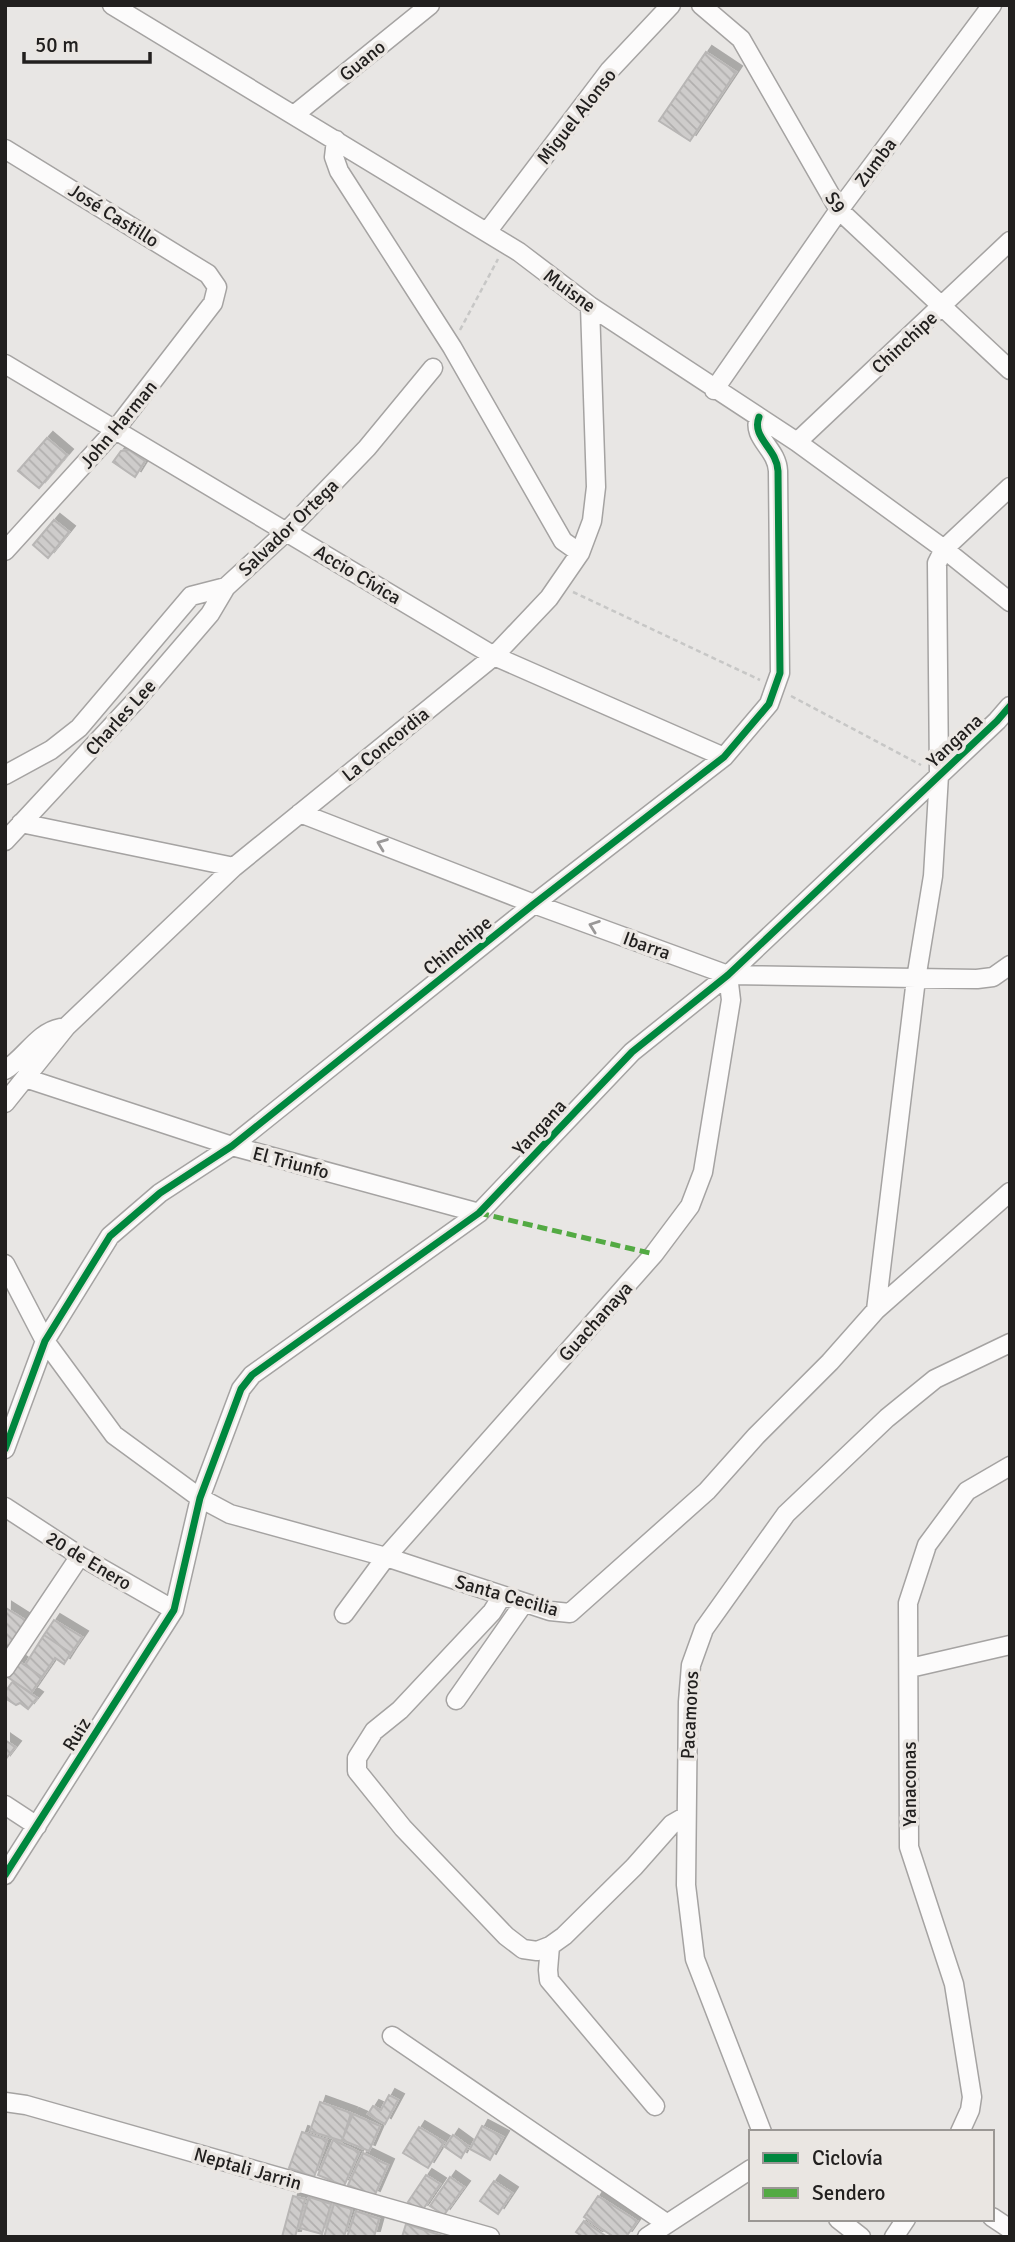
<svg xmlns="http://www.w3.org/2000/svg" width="1015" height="2242" viewBox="0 0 1015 2242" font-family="Signika,sans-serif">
<defs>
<pattern id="building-back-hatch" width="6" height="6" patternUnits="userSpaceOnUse" patternTransform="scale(1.75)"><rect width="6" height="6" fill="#cecccb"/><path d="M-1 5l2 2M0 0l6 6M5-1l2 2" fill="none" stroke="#b1afae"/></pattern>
<filter id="shadow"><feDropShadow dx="6" dy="-6" stdDeviation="0" flood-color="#0004"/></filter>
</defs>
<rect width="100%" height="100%" fill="#e8e6e4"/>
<path fill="url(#building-back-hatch)" stroke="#b8b6b5" stroke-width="2" filter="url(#shadow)" d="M706 52 736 72 690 141 659 121Z
M47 438 67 455 39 488 18 471Z
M129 450 145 461 135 477 113 462 121 451Z
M54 520 69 532 48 558 33 545Z
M6 1608 28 1622 8 1649 5 1647Z
M54 1620 82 1637 71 1653 44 1635Z
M44 1635 71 1653 64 1664 55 1658 42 1677 25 1665Z
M20 1662 42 1677 31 1693 9 1678Z
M13 1681 37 1698 28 1709 20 1703 16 1705 5 1698V1692Z
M5 1740 15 1747 5 1760Z
M389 2095 398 2100 385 2124 368 2114 373 2106 381 2110Z
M320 2102 351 2113 342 2141 310 2131Z
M353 2114 380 2126 369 2151 342 2140Z
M482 2126 503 2137 490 2160 470 2149Z
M419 2127 444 2142 428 2168 403 2153Z
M302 2132 327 2140 314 2177 289 2168Z
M453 2135 468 2146 461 2158 445 2147Z
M333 2140 359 2152 344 2186 318 2175Z
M363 2153 388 2165 374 2197 348 2185Z
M426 2175 440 2184 422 2211 408 2202Z
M450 2177 464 2187 444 2215 430 2206Z
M494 2181 512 2193 498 2214 480 2201Z
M293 2196 305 2199 295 2237H282Z
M598 2196 637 2221 626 2237H614L584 2217Z
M309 2197 331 2204 322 2234 300 2228Z
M334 2204 352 2209 344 2237H324Z
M356 2211 379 2219 374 2237H347Z
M584 2221 607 2237H583L576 2232Z
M406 2224 446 2237H402Z"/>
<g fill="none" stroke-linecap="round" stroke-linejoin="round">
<g stroke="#a5a3a2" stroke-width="21">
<path id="minor" d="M112 5 519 252 590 306 797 442 944 549 1010 602
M701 5 741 39 839 210 1010 370
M294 115 430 5
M336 140 334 157 339 171 452 347 563 541 580 553
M5 149 208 274 217 287 213 303 115 430 5 551
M487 232 609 71 671 5
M5 364 494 656 724 757
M714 390 839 210 992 5
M797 442 1010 241
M5 775 51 750 79 728 191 596 226 587 287 531 367 448 433 368
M300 813 534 904 728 975 977 979 993 977 1010 965
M21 823 234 867
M5 841 137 699 210 614 226 587
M5 1070C24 1059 38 1032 60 1028
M25 1078 232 1146 479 1213
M5 1103 66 1027 234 867 494 656 549 598 580 553 592 521 596 487 590 306
M5 1264 45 1341 114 1435 200 1498 230 1514 386 1557 550 1611 570 1613 707 1491 756 1436 830 1362 876 1310 1010 1192
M876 1310 916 979 933 876 939 775 937 563 944 549 1010 487
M5 1449 45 1341 110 1236 160 1193 232 1146 534 904 724 757 769 704 780 673 778 471C777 448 751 438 759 417
M5 1507 80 1556 174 1610
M502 1596 492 1612 400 1710 374 1731 357 1758V1771L403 1828 506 1936 523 1949 537 1951 550 1946 564 1936 634 1867 672 1824 686 1816
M344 1614 386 1557 654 1254 690 1206 703 1172 731 1000 728 975
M5 1668 80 1556
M910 1668 1010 1645
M456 1700 524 1603
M5 1805 37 1826
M5 1875 174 1610 200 1498 241 1389 252 1375 479 1213 632 1052 728 975 997 721 1010 706
M550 1946 548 1970 549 1980 655 2106
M392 2036 666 2223
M5 2102 26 2105 490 2237
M762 2132 695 1959 686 1885 688 1702 691 1665 704 1629 786 1514 887 1418 935 1379 1010 1343
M960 2132 970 2110 972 2097 954 1984 909 1847 908 1603 927 1545 967 1491 1010 1466
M992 2217 1010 2229
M838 2219 861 2237
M647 2237 751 2169
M894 2237 906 2219"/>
</g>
<path stroke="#c7c7c6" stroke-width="2.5" stroke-dasharray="5 3.5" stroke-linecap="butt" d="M460 330 498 259
M573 592 760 680
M791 696 921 765"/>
<use href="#minor" stroke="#fcfbfb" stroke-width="18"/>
<path stroke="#53aa43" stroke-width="5" stroke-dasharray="10 5" stroke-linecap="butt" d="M479 1213 654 1254"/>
<g stroke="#eae6e2" stroke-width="11">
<path id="cycleway" d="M5 1449 45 1341 110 1236 160 1193 232 1146 534 904 724 757 769 704 780 673 778 471C777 448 751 438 759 417
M5 1875 174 1610 200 1498 241 1389 252 1375 479 1213 632 1052 728 975 997 721 1010 706"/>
</g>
<use href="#cycleway" stroke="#00873e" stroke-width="7"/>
</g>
<defs><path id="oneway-chevron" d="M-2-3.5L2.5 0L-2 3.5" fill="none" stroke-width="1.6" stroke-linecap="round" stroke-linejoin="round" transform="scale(1.75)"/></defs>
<g stroke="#9a9898">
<use href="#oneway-chevron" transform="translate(382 844) rotate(-159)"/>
<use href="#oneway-chevron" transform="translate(594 926) rotate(-160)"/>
</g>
<g text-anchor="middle" stroke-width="7" stroke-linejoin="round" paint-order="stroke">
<g font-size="19" fill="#22201f" stroke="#eae6e2">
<text transform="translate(362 60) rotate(-39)" y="7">Guano</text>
<text transform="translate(576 116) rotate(-52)" y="7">Miguel Alonso</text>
<text transform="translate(875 162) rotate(-53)" y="7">Zumba</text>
<text transform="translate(836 202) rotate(55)" y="7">S9</text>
<text transform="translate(114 215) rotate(32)" y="7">José Castillo</text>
<text transform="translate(570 290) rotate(36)" y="7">Muisne</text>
<text transform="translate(904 342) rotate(-43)" y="7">Chinchipe</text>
<text transform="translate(118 424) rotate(-50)" y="7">John Harman</text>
<text transform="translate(288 527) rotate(-44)" y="7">Salvador Ortega</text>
<text transform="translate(358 574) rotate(31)" y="7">Accio Cívica</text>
<text transform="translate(120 717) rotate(-48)" y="7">Charles Lee</text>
<text transform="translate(954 740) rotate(-43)" y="7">Yangana</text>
<text transform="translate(385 744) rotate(-39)" y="7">La Concordia</text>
<text transform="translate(457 945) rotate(-39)" y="7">Chinchipe</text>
<text transform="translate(647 945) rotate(20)" y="7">Ibarra</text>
<text transform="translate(539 1127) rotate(-47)" y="7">Yangana</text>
<text transform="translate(291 1162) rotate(15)" y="7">El Triunfo</text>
<text transform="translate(595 1321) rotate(-48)" y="7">Guachanaya</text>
<text transform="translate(89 1560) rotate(31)" y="7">20 de Enero</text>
<text transform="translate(507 1595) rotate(16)" y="7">Santa Cecilia</text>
<text transform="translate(689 1715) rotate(-87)" y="7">Pacamoros</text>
<text transform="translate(76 1734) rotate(-58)" y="7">Ruiz</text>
<text transform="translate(909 1784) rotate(-90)" y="7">Yanaconas</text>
<text transform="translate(248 2168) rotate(16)" y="7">Neptali Jarrin</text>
</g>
</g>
<rect width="1015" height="2242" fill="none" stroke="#22201f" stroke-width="14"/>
<rect x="749" y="2130" width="245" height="91" fill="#eae6e2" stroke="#9a9794" stroke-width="2"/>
<rect x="763" y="2153" width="35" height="10" fill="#00873e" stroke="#9a9794" stroke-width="2"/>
<text x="812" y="2165" font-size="21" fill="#22201f">Ciclovía</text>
<rect x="763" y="2188" width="35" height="10" fill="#53aa43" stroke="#9a9794" stroke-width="2"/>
<text x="812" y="2200" font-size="21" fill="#22201f">Sendero</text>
<path d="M24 52v10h126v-10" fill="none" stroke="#22201f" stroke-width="3.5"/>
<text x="35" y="52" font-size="21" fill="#22201f" stroke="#eae6e2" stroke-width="5" paint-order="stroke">50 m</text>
</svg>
